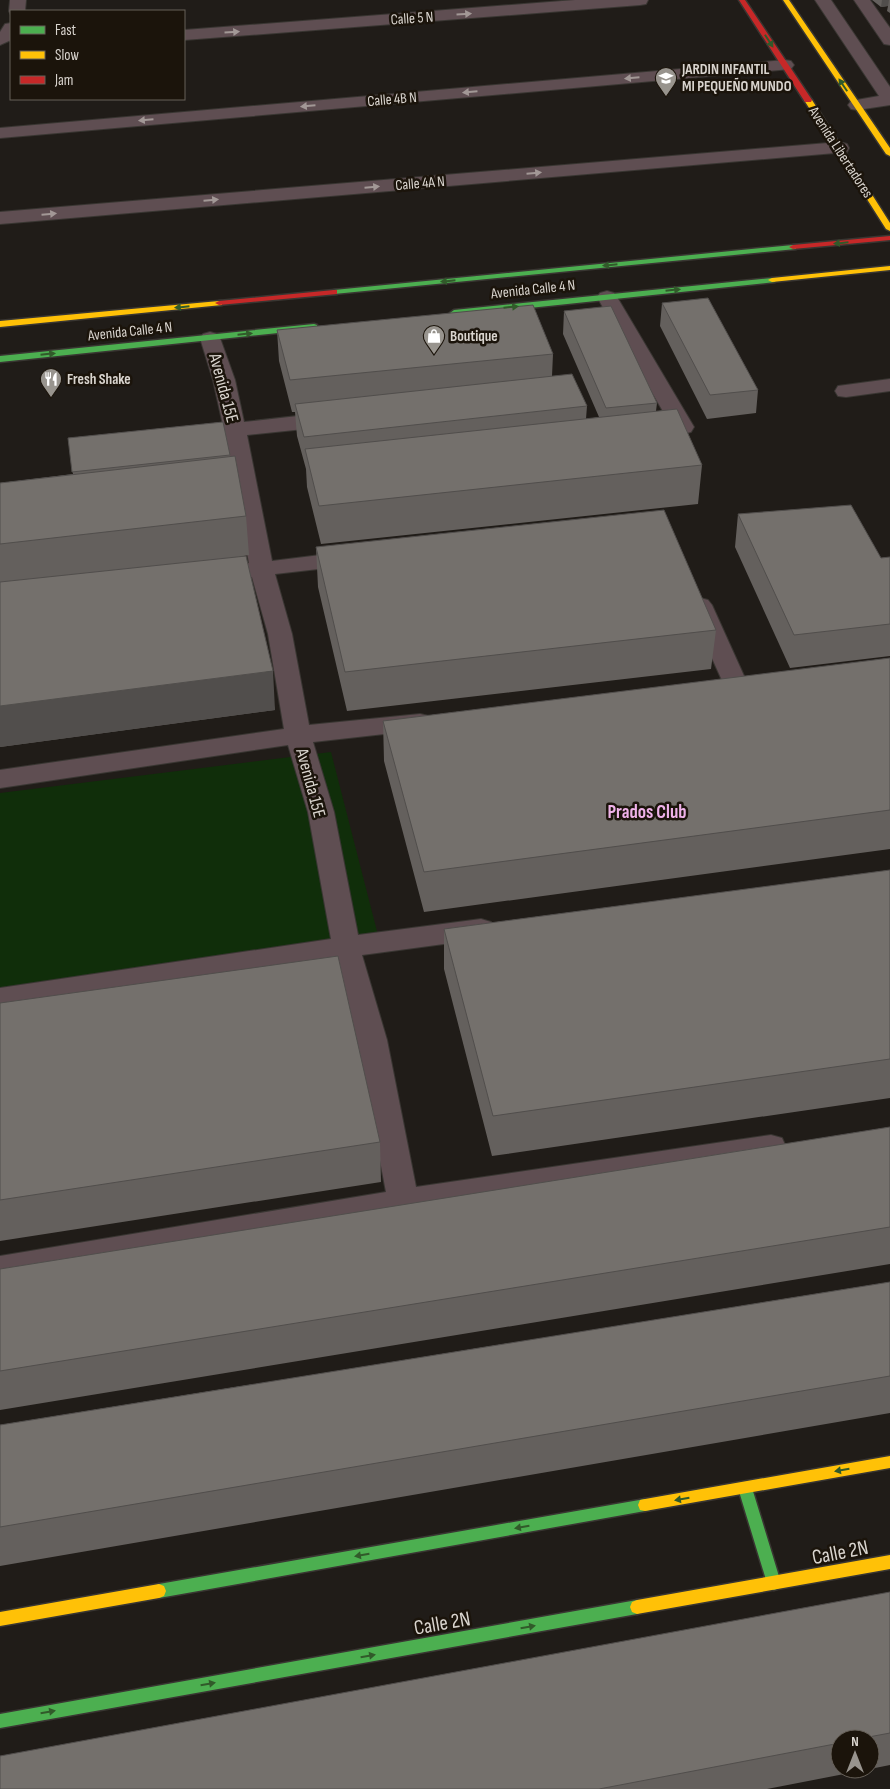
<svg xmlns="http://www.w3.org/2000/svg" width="890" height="1789" viewBox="0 0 890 1789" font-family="'Sofia Sans Condensed',sans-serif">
<rect width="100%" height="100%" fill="#201c18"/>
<path fill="#102e0a" d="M331 752 378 935 0 988V793Z"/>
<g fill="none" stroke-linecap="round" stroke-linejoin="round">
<g stroke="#393632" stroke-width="2">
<path id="lane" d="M607 291 614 293 617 297 694 427 691 432 683 434 675 432 672 427 597 297 600 293Z
M890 379V391L846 397 838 396 835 391 838 386Z"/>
</g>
<g stroke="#393632" stroke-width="2">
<path id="street" d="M10 0H26L25 11H11V15L9 11Z
M575 0H648L646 4 640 5 184 40V30Z
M815 0H831L890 87V105L857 110 851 109 848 105 851 101 879 96Z
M854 0H870L890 28V45L884 44Z
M11 23V40L0 45V32L5 24Z
M785 60 791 61 794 65 791 69 0 138V128Z
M840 142 847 144 849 148 847 152 0 224V212Z
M210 332 217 334 220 338 235 380 244 422 333 412 341 414 344 419 341 424 333 426 247 435 272 561 353 551 361 553 365 558 361 563 353 565 275 574 292 634 309 725 420 714 429 716 433 722 429 728 420 730 313 742 334 812 358 935 481 919 491 922 495 929 491 936 481 939 362 955 387 1040 416 1187 771 1135 782 1138 786 1147 782 1156 771 1159 421 1212 425 1229 420 1238 409 1242 398 1238 393 1229 391 1217 0 1282V1256L386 1192 357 1040 335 959 0 1010V988L331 939 308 812 288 745 0 788V770L284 729 268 634 252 577 237 576 233 571 237 566 249 563 226 438 209 437 206 432 209 427 223 425 213 380 200 338 203 334Z
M700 598 708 600 712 605 749 687 746 693 737 695 728 693 725 687 688 605 692 600Z"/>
</g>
<g stroke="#393632" stroke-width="3">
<path id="fast" d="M793 245H796V249L334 294 330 292 334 290Z
M772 278 776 280 775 282 454 316 450 313 454 310Z
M314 324 317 325V329L0 362V356Z
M745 1482 750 1484 752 1488 781 1583 779 1588 774 1590 769 1588 767 1583 738 1488 740 1484Z
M645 1499 650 1500 652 1505 650 1510 645 1511 159 1598 154 1596 152 1591 154 1586 159 1584Z
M637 1600 642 1602 644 1607 642 1612 637 1614 0 1728V1714Z"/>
</g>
<g stroke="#393632" stroke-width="3">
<path id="slow" d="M783 0H789L890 148V156L886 154Z
M805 98 812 100 890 223V231L886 229 804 100Z
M890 266V270L772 282 768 280 772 278Z
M219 301H222V305L0 327V321Z
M890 1456V1468L645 1511 640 1510 638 1505 640 1500 645 1499Z
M890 1555V1569L637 1614 632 1612 630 1607 632 1602 637 1600Z
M159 1584 164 1586 166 1591 164 1596 159 1598 0 1626V1612Z"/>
</g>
<g stroke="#393632" stroke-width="3">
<path id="jam" d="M739 0H745L812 100 811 102H805Z
M890 236V240L793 249 789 247 793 245Z
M334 290H337V294L219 305 215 303 219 301Z"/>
</g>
<use href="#lane" fill="#5f4e52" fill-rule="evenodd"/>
<use href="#street" fill="#5f4e52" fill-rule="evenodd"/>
<use href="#fast" fill="#4caf50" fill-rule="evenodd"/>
<use href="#slow" fill="#ffc107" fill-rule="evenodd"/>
<use href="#jam" fill="#c62828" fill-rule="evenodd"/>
</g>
<path fill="#64605d" d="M872 0H890V13L887 11 888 6 881 7Z
M662 303 758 390 756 413 707 419 660 326Z
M564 311 657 403 656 411 702 465 698 504 321 544 307 487 306 469 297 436 295 412H292L279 361 277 330 553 354 552 376 587 406 586 419 599 417 563 334Z
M223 422 230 456 246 516 249 555 239 557 275 710 0 747V483L73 474 68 438Z
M738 514 881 558 890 557V656L790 668 735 547Z
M316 547 716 630 711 669 347 711 318 587Z
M890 658V849L424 912 384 761 383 721Z
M890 870V1098L492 1156 444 969V929Z
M0 1003 380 1142 381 1182 0 1241Z
M890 1127V1264L0 1410V1269Z
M890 1282V1413L0 1566V1425Z
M890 1592V1765L870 1769V1739H840V1769H870L767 1789H0Z"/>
<path fill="#514e4c" d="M882 0H890H889L888 6 881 7Z
M273 671 275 710 0 747V706Z"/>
<path fill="#74706c" stroke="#514e4c" d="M708 298 758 390 710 395 662 303Z
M533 305 553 354 290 380 277 330Z
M611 306 657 403 606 408 564 311Z
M572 374 587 406 304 437 295 404Z
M677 409 702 465 319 506 305 449Z
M223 422 230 455 72 472 68 438Z
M235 456 246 516 0 544V483Z
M851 505 881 558 890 557V624L794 635 738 514Z
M664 510 716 630 345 672 316 547Z
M246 556 273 671 0 706V582Z
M890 658V810L424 872 383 721Z
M890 870V1059L493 1116 444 929Z
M338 956 380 1142 0 1200V1003Z
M890 1127V1227L0 1371V1269Z
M890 1282V1376L0 1527V1425Z
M890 1592V1733L858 1739H840V1743L599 1789H0V1756Z"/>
<defs><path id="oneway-solid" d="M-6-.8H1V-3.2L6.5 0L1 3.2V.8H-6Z" transform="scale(1.25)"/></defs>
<g fill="#a29896">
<use href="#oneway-solid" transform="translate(464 14) rotate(-4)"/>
<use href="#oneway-solid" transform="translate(232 32) rotate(-4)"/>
<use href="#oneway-solid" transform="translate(632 78) rotate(175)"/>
<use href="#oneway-solid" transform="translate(470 92) rotate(175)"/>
<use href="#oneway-solid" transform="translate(308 106) rotate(175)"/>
<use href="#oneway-solid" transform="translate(146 120) rotate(175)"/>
<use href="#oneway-solid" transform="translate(534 173) rotate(-5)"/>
<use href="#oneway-solid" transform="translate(372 187) rotate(-5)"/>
<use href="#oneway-solid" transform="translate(211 200) rotate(-5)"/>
<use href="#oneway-solid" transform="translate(49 214) rotate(-5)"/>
</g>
<g fill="#315a2a">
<use href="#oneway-solid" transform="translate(769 41) rotate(57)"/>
<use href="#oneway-solid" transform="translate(843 85) rotate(-124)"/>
<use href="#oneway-solid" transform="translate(841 243) rotate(174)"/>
<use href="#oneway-solid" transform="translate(610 265) rotate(174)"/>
<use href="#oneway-solid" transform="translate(448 281) rotate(174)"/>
<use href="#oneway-solid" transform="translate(673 290) rotate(-6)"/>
<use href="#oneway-solid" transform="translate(182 307) rotate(174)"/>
<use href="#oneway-solid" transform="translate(511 307) rotate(-6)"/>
<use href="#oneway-solid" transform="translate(245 334) rotate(-6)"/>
<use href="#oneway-solid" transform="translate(48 354) rotate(-6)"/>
<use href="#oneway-solid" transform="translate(842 1470) rotate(170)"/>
<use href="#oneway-solid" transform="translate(682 1499) rotate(170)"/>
<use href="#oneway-solid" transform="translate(522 1527) rotate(170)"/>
<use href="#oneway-solid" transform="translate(362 1555) rotate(170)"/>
<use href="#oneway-solid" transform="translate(528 1627) rotate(-10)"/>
<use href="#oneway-solid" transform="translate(368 1656) rotate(-10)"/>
<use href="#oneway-solid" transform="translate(208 1684) rotate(-10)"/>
<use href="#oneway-solid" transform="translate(48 1712) rotate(-10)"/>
</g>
<defs>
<g id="school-pin" transform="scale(1.125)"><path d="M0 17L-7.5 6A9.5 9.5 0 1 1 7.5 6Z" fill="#98948e" stroke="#1b140b"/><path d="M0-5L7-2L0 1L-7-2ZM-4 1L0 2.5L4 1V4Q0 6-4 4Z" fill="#fff"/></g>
<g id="shop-pin" transform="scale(1.125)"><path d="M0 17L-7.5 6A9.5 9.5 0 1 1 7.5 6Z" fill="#98948e" stroke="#1b140b"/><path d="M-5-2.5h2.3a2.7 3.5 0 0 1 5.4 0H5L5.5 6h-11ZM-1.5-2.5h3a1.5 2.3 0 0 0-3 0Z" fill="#fff"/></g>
<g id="restaurant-pin" transform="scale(1.125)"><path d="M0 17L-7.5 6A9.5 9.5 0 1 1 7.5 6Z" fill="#98948e" stroke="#1b140b"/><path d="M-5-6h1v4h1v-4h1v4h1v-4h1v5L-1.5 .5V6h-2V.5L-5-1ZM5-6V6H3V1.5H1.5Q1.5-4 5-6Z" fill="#fff"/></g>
</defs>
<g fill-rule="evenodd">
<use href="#school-pin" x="666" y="78"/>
<use href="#shop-pin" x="434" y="336"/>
<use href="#restaurant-pin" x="51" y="379"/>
</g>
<g text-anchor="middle" stroke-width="5" stroke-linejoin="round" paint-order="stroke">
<g font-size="15" fill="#d9d4ce" stroke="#1b140b">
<text transform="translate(412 18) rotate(-4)" y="5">Calle 5 N</text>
<text transform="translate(392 99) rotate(-5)" y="5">Calle 4B N</text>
<text transform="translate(841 152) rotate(57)" y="5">Avenida Libertadores</text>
<text transform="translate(420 183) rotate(-5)" y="5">Calle 4A N</text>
<text transform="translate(533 289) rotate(-6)" y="5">Avenida Calle 4 N</text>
<text transform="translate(130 331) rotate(-6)" y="5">Avenida Calle 4 N</text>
</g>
<g font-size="15" font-weight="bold" fill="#d9d4ce" stroke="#1b140b" text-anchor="start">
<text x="682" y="74">JARDIN INFANTIL<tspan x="682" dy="17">MI PEQUEÑO MUNDO</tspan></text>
<text x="450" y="341">Boutique</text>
<text x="67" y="384">Fresh Shake</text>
</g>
<g font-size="18" fill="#d9d4ce" stroke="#1b140b">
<text transform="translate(224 388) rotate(75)" y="6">Avenida 15E</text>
<text transform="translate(311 783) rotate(75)" y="6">Avenida 15E</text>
</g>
<g font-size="19" font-weight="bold" fill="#efb2e9" stroke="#1b140b">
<text x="647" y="818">Prados Club</text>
</g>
<g font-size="21" fill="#d9d4ce" stroke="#1b140b">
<text transform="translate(840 1552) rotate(-11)" y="7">Calle 2N</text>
<text transform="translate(442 1623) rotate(-10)" y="7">Calle 2N</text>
</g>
</g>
<rect x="10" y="10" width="175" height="90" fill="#1b140b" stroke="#676159"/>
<rect x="20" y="26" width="25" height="8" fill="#4caf50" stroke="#676159"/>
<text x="55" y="35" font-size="15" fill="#d9d4ce">Fast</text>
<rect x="20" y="51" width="25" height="8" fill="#ffc107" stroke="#676159"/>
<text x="55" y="60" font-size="15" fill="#d9d4ce">Slow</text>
<rect x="20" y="76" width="25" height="8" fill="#c62828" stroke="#676159"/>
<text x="55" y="85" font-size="15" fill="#d9d4ce">Jam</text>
<g transform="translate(855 1754)"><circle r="24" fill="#1b140b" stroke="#676159"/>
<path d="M0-4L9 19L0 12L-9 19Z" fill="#98948e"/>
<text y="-8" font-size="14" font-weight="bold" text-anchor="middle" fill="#d9d4ce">N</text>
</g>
</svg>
